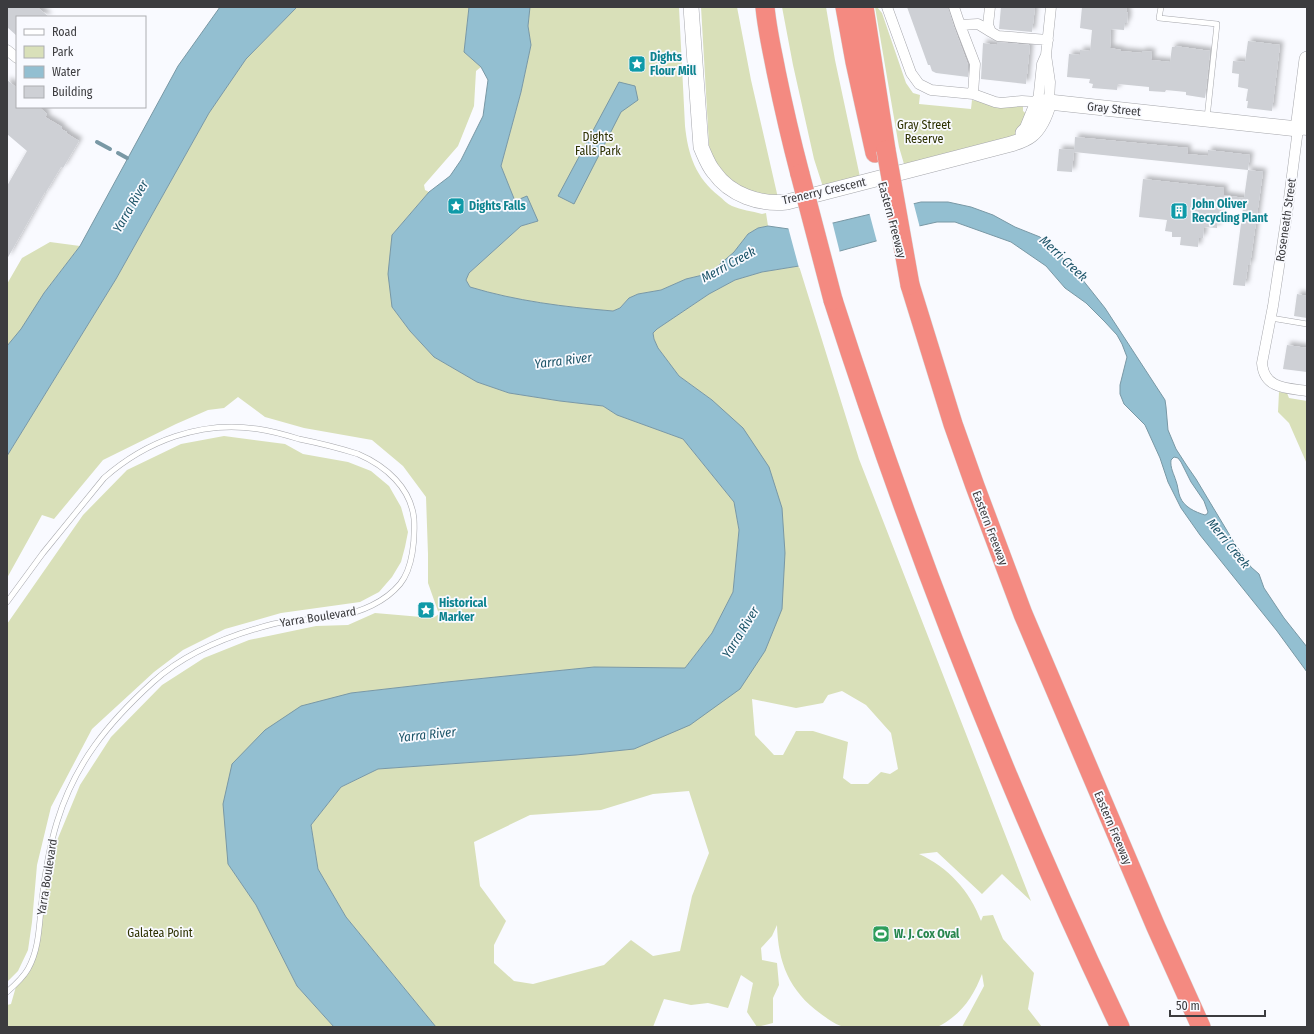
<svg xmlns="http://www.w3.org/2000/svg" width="1314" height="1034" viewBox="0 0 1314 1034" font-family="'Fira Sans Condensed',sans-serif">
<defs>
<filter id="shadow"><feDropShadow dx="3.5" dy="-3.5" stdDeviation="2" flood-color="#0004"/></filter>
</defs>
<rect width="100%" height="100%" fill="#f9faff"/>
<path fill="#d9e0b9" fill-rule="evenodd" d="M297 7H469L464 52 481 67 476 71 474 106 458 146 424 185 425 190 429 192 392 235V307L410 331 434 357 477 382 509 393 560 401 603 406 617 415 683 439 734 502 739 530 733 592 712 633 685 668 594 667 447 682 351 693 228 864 256 905 297 986 334 1027H7V1005L11 1004 17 983 35 954 45 878 53 875 56 843 80 785 111 737 162 685 204 658 249 640 316 626 348 625 375 613 433 618 439 614 428 583V554L426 497 403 466 372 440 304 428 265 417 238 397 224 408 208 410 176 424 103 460 54 519 42 515 7 578V456L116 279 209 113 246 59Z
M530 7H679L685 126C688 155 696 178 719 196 723 199 727 204 732 206 741 210 752 211 762 214L766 213 768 226 758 228 748 234 734 252 718 266 707 274 686 279 661 290 638 294 629 298 620 308 613 311C565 307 516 301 470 287L466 280 469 273 521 226 538 221 515 201 501 166 521 92 531 45 528 26Z
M701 7H737L751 80 778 198 738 187 713 162 709 145Z
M782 7H826L835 60 860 177 823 187 814 159 793 65Z
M875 7H877L882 13 906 83 913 93 920 95 919 104 971 109 972 100 1000 106 1023 104V111L1030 117 1016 135 904 164 899 147Z
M50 242 80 246 44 293 21 330 7 346V284L22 258Z
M799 266 859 459 1031 901 1002 874 982 894 937 852 919 854C948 867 970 891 981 921L983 916 993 915 1003 939 1034 973 1028 1009 1042 1027H962L984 986 982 974C975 992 966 1008 949 1020 945 1023 940 1026 936 1027 921 1029 905 1027 890 1027 880 1027 850 1029 841 1026 834 1024 827 1018 821 1014 789 991 778 962 777 925L772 936 761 948 762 960 777 963 779 985 773 998V1023L757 1027 747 1012 753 983 741 975 728 1008 708 1003 691 1005 664 999 653 1027H436L346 917 318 869 311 825 341 787 378 769 576 755 634 749 782 609 712 400 679 376 658 348 654 339 653 333 657 329 709 294 735 280 762 272ZM842 691 866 705 891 733 898 769 890 774 881 772 868 784H851L843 778 848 742 813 731H796L783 755H774L755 735 752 699 796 708 823 703 828 695ZM689 791 709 853 692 896 680 951 653 956 631 940 604 965 533 984 514 981 494 963V945L506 921 480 886 474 842 530 815 601 810 653 794Z
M1279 392 1287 393 1289 398 1307 401V464L1289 423 1278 412Z
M224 436 285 444 303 454 348 462 371 471 389 486 401 507 408 532 405 547 401 562 392 577 379 592 360 602 281 613 225 629 183 650 154 672 92 729 51 807 37 865 32 922 28 950 18 971 7 982V624L83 515 127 470 181 444Z"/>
<path fill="#93bfd1" stroke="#7998a5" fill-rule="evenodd" d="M220 7H297L246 59 209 113 116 279 7 456V346L21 329 44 293 80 246 178 66Z
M469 7H530L528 26 531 45 521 92 501 166 515 201 527 196 538 221 521 226 469 273 466 280 470 287C516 301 565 307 613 311L620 308 629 298 638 294 661 290 686 279 707 274 718 266 734 252 748 234 758 228 768 226 789 229 833 223 921 202H948L971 207 993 215 1015 227 1040 237 1058 253 1082 279 1105 308 1165 400 1166 407 1168 430 1176 449 1187 466 1196 479 1235 544 1251 567 1259 574 1264 588 1284 618 1307 647V672L1277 631 1200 535 1181 508 1168 482 1160 458 1145 425 1124 404 1120 394V385L1127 357 1122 344 1117 335 1105 322 1086 303 1065 288 1046 266 1011 242 955 222H937L919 226 876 241 840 251 799 266 762 272 735 280 709 294 657 329 653 333 654 339 658 348 679 376 712 400 743 428 769 467 782 508 785 553 782 609 765 651 740 689 690 725 634 749 576 755 378 769 341 787 311 825 318 869 346 917 436 1027H334L297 986 256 905 228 864 223 804 232 764 265 730 301 706 351 693 447 682 594 667 685 668 712 633 733 592 739 530 734 502 683 439 617 415 603 406 560 401 509 393 477 382 434 357 410 331 392 307 388 274 392 235 429 192 450 176 461 160 483 116 488 80 481 67 464 52ZM1174 457 1178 458 1181 462 1191 482 1204 501 1208 512 1207 514 1205 515C1195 512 1184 507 1180 497 1178 492 1178 486 1176 481 1174 474 1170 468 1171 460Z
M619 82 635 86 638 100 621 112 574 204 558 196Z"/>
<path fill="#f9faff" d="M913 201 920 228 877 242 869 212Z
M832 221 840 253 799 268 788 227Z"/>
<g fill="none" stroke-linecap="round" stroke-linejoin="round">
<path stroke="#7998a5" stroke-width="4" d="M97 142 110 149
M118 153 127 158"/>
</g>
<path fill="#ced0d5" filter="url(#shadow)" d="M7 7H37L49 17H17V36L7 27Z
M907 7H948L954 27 968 65V77L936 73 932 71 930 65H928Z
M1001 7H1035L1032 32 999 29Z
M1082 7H1127L1126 12 1128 13 1127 23H1125L1124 30 1111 29 1110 48 1121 50V51L1142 53V51L1152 52 1151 60 1170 62 1172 47H1175V46L1210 51 1205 98 1186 95V92L1166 90 1165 92 1149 91V87L1118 84 1117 90 1092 88 1093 84 1089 83 1090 79 1067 77 1069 54 1080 55V50L1090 51 1092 30 1080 28Z
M1248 41 1280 45 1272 111 1247 108 1248 101H1246L1248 89 1238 87 1239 74 1232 73 1233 61 1245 62Z
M997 42 1030 45 1026 84 981 79 983 43 997 45Z
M7 80 17 88V107H39L47 114 45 117 62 127 61 129 67 132 66 133 79 141 63 168 61 167 46 192H45L7 259V186L27 151 7 134Z
M1075 137 1188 148 1187 154 1208 156V150L1250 155 1248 170 1074 152Z
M1059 149 1074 150 1072 172 1057 171Z
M1248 170 1263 172 1250 265H1248L1245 286 1233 285 1243 208 1220 205 1217 228 1204 227 1203 238H1199L1198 247 1180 245 1181 237H1172V232L1165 231 1167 220 1139 217 1143 179 1224 188V195L1244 198Z
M1297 294 1307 296V318L1294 316Z
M1287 345 1307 348V372L1283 369Z"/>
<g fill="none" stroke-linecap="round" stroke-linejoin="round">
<g stroke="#a6a7ac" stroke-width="6">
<path id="lane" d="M1161 7 1159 18 1217 24 1207 118
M1271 318 1307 324
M7 602 43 553 104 478C146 441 201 420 258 429 272 431 286 435 299 439 319 443 339 448 358 454 386 466 411 488 414 519 415 539 413 568 400 584 385 602 361 612 339 616 317 620 294 619 273 624 230 635 186 652 153 682 108 723 75 763 57 822 49 848 45 873 42 900 39 922 40 948 28 969 23 978 15 985 7 992"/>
</g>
<g stroke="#a6a7ac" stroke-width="11">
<path id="street" d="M887 7 911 73 919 84 931 90 973 94 995 102 1001 103 1022 101 1038 102 1042 64 1046 55
M954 7 960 25 978 24 991 32
M990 7 988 25 991 32 998 36 1048 40
M960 25 975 64 973 94
M7 50 17 58
M1049 102 1050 82 1046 55 1051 7
M1307 130 1298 129 1287 214 1273 306 1262 363C1264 389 1287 388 1307 391"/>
</g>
<g stroke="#a6a7ac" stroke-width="16">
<path id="secondary" d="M691 7 701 147C705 156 708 165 714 172 730 195 760 205 787 202L1011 144C1018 142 1026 139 1031 135 1041 127 1046 113 1049 102
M1023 133 1027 129 1038 102H1049L1298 129 1307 59"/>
</g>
<g stroke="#d8d8d9" stroke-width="20">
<path id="highway" d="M765 7C767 29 772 50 776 71 783 105 791 140 800 174
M845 7 855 62 875 153
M864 7 886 150
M910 285 953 424 975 486 1023 614 1156 927 1201 1027
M833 300C913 548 1008 792 1120 1027"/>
</g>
<use href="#lane" stroke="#fff" stroke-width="5"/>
<use href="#street" stroke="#fff" stroke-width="10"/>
<use href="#secondary" stroke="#fff" stroke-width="15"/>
<use href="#highway" stroke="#f48a81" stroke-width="19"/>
<g stroke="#d8d8d9" stroke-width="20" stroke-linecap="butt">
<path id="highway-bridge" d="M886 150 910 285
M800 174 833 300"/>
</g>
<use href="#highway-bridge" stroke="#f48a81" stroke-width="19"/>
</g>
<defs>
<g id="sight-square" transform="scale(0.9)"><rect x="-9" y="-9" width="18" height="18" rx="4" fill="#0f9aa8" stroke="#f9faff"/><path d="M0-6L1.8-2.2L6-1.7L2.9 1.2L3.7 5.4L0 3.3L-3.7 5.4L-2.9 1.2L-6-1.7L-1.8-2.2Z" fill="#fff"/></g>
<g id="building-square" transform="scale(0.9)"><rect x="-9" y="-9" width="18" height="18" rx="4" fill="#0f9aa8" stroke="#f9faff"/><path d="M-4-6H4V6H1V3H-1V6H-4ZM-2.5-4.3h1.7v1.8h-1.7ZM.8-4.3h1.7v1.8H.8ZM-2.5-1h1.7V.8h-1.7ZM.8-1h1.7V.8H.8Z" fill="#fff"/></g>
<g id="stadium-square" transform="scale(0.9)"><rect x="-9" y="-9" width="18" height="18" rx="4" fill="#2e9e5b" stroke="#f9faff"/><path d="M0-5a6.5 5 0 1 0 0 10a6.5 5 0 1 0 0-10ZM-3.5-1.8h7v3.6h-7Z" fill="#fff"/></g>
</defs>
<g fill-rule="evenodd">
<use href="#sight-square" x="637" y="64"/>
<use href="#sight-square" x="456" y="206"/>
<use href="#building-square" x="1179" y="211"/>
<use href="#sight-square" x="426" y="610"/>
<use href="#stadium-square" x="881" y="934"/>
</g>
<g text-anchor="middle" stroke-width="3.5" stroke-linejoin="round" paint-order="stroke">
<g font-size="12" font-weight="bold" fill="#0d838f" stroke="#f9faff" text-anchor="start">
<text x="650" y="61">Dights<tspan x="650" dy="14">Flour Mill</tspan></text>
<text x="1192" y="208">John Oliver<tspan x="1192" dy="14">Recycling Plant</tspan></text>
<text x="469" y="210">Dights Falls</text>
<text x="439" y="607">Historical<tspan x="439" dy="14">Marker</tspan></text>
</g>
<g font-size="12" fill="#3c3c3f" stroke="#f9faff">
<text transform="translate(1114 109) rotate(6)" y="4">Gray Street</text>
<text transform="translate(824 191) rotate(-13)" y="4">Trenerry Crescent</text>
<text transform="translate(892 220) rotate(75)" y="4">Eastern Freeway</text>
<text transform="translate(1286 220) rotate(-82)" y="4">Roseneath Street</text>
<text transform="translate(990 528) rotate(69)" y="4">Eastern Freeway</text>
<text transform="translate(318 617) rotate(-9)" y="4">Yarra Boulevard</text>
<text transform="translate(1113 828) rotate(67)" y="4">Eastern Freeway</text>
<text transform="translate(47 877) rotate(-81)" y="4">Yarra Boulevard</text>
</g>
<g font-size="12" fill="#2d3101" stroke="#f9faff">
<text x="924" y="129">Gray Street<tspan x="924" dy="14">Reserve</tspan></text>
<text x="598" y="141">Dights<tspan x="598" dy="14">Falls Park</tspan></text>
<text x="160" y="937">Galatea Point</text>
</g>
<g font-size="12" font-weight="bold" fill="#27864d" stroke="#f9faff" text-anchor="start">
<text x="894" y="938">W. J. Cox Oval</text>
</g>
<g font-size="13" font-style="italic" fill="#1d5569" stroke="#f9faff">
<text transform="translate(130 206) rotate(-60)" y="5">Yarra River</text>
<text transform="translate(1064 258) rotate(43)" y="5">Merri Creek</text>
<text transform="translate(728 264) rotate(-29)" y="5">Merri Creek</text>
<text transform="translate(563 360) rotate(-7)" y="5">Yarra River</text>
<text transform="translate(1229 543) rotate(51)" y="5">Merri Creek</text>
<text transform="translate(740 632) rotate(-58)" y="5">Yarra River</text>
<text transform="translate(427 734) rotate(-6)" y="5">Yarra River</text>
</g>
</g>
<rect width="1314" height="1034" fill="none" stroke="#3c3c3f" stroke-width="16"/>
<rect x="16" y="16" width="130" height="92" fill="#f9faff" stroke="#adaeb2"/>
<rect x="24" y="29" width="20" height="6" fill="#ffffff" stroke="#adaeb2"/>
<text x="52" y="36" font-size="12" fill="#3c3c3f">Road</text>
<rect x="24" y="46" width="20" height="12" fill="#d9e0b9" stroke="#adaeb2"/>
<text x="52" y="56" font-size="12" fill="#3c3c3f">Park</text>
<rect x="24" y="66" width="20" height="12" fill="#93bfd1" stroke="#adaeb2"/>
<text x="52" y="76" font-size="12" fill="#3c3c3f">Water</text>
<rect x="24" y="86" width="20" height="12" fill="#ced0d5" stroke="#adaeb2"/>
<text x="52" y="96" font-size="12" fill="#3c3c3f">Building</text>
<path d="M1170 1010v6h95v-6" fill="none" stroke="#3c3c3f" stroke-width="2"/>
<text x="1176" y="1010" font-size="12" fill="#3c3c3f" stroke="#f9faff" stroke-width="3" paint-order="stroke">50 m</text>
</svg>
